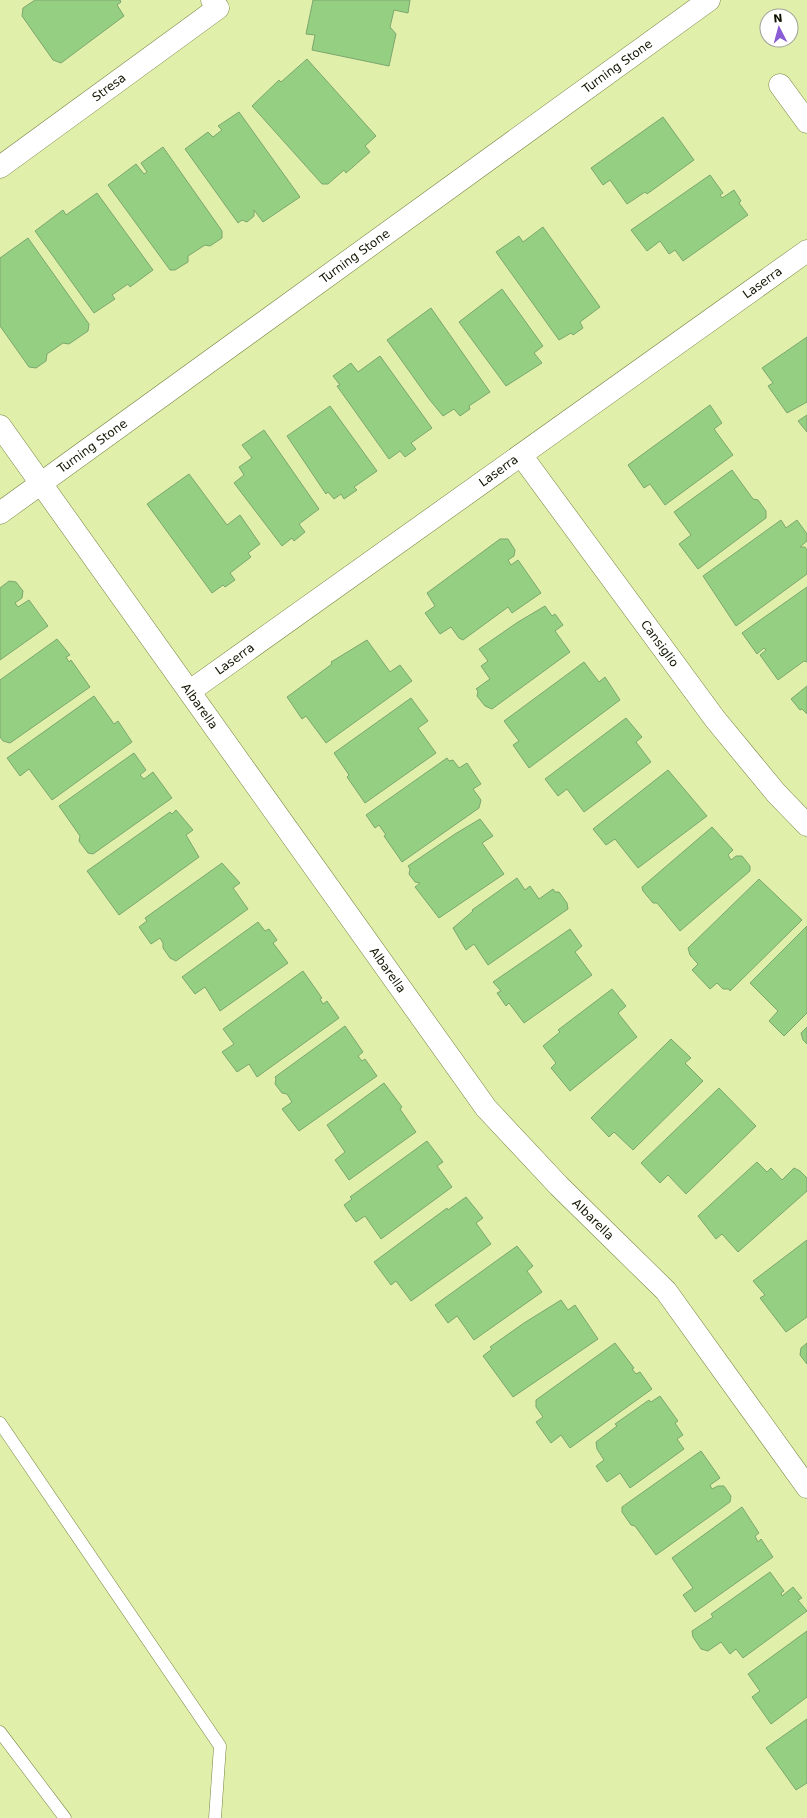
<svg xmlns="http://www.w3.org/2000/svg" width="807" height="1818" viewBox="0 0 807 1818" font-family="'DejaVu Sans',sans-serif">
<rect width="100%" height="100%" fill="#e0f0aa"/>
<path fill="#95d082" stroke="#7ca66f" d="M35 0H120L121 2 117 5 124 16 61 63 53 60 22 16 23 8Z
M313 0H410L408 13 394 10 390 27 396 34 389 66 312 50 315 35 306 34Z
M307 59 376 136 365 146 370 152 346 173 344 170 328 184H322L252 106 279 80 281 82Z
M239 112 300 197 263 222 254 210V216L247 222 242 220 238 223 185 149 208 132 213 137 222 130 218 126Z
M663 117 694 160 647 194 645 192 627 204 610 180 603 185 591 168Z
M163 147 222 231V238L210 246 205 245 188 256V262L175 270H170L108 185 136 164 144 174 147 172 141 163Z
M710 175 723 193 720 195 722 198 734 190 741 201 739 203 748 215 683 261 675 250 669 254 660 241 647 251 631 230Z
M97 193 153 270 130 287 128 284 112 295 115 299 94 313 35 231 63 210 66 215Z
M543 227 600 307 580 322 583 328 573 335 571 333 559 340 496 252 519 236 523 242Z
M28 238 89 324 88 331 69 344 63 343 47 354 46 361 36 368 29 367 0 326V258Z
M502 289 543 346 534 353 542 363 506 386 459 322Z
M431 308 490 392 469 406 470 409 460 416 454 409 443 416 429 399 387 340Z
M807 337V402L787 413 768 386 773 383 762 368Z
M380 356 432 428 411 443 416 449 405 457 400 451 389 459 337 386 340 385 333 376 351 363 358 372Z
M710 405 722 423 714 429 733 455 665 505 650 484 644 488 628 465Z
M330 406 377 471 354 487 357 490 344 499 341 494 334 499 328 492 326 494 287 436Z
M807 415V432L798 421Z
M264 430 319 509 299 524 305 532 294 541 292 538 282 546 234 483 244 475 239 467 252 458 242 445Z
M732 470 753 499 758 500 766 511V518L698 569 679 544 691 535 674 512Z
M189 474 227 525 240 515 260 544 248 553 251 557 230 573 235 580 225 587 223 585 212 593 147 504Z
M781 520 786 528 797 520 807 534V541L800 547H805L807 550V574L736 626 703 576Z
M500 539H508L515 550 514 556 508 560 511 565 518 560 541 593 512 613 508 607 463 640 459 638 451 627 440 634 425 613 435 606 427 593Z
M9 581 16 582 23 591 22 598 15 603 18 607 29 600 48 626 0 660V588Z
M807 587V662L804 661 778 680 760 655 766 650 764 648 757 654 742 633Z
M545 606 552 616 555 614 563 625 555 631 570 652 492 709 485 706 477 696 478 691 476 689 490 679 481 666 488 661 479 649 518 622Z
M57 639 70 655 66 657 69 662 71 660 90 687 10 743 3 741 0 737V680Z
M367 640 390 672 400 665 412 681 326 743 306 716 302 719 287 697 332 664 331 662Z
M584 662 599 682 605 677 620 700 529 768 513 745 519 741 504 721Z
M807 686V714L802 709 800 710 791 699Z
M94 696 114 724 118 721 132 742 52 800 29 769 20 776 7 758Z
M411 698 428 721 418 728 436 753 365 803 347 777 349 775 334 753Z
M626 718 642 737 636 742 651 762 584 812 567 789 558 796 545 779Z
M134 753 146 770 140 775 144 779 153 772 172 798 93 854 88 853 79 841 80 836 59 806Z
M447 758 449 761 453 760 459 768 467 763 481 784 473 789 481 800 479 808 402 862 384 836 386 835 379 825 375 828 366 815Z
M668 770 707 816 638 868 615 839 606 845 593 829Z
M176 810 193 830 186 835 199 857 119 915 87 871 170 812 172 814Z
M480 819 493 836 482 843 504 874 439 918 415 887 420 883 415 882 409 874 410 869 408 866 455 834Z
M712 827 733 850 728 855 731 860 736 856H742L750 866V871L680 931 657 903H653L643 891 642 887Z
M222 863 240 883 233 888 248 909 176 961 170 958 163 948V943L160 938 151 944 139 927 147 921 145 918Z
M517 878 525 890 530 886 539 899 553 889 555 892H559L567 903 568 909 488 965 474 944 466 950 453 928 473 911 472 910Z
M759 879 802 920 730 991 729 989H723L717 983 710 989 692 970 698 964 690 955 688 948Z
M258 922 265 931 269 929 277 940 273 943 288 963 220 1011 205 987 195 994 182 977Z
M807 926V1013L784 1036 769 1021 778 1011 750 983Z
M570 929 582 946 575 952 592 975 524 1023 509 1003 506 1006 497 993 501 991 493 982Z
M303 971 322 998 320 999 323 1004 327 1001 339 1018 257 1077 249 1064 237 1072 222 1052 234 1044 223 1029Z
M612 989 626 1006 618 1013 637 1037 570 1091 551 1068 556 1063 543 1046 560 1032 558 1030Z
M345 1026 363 1052 358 1056 362 1061 365 1059 377 1076 299 1131 282 1109 292 1102 287 1094 282 1093 275 1084 276 1079 275 1077Z
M807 1027V1044L803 1040 801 1033Z
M671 1039 691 1058 685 1063 703 1081 633 1150 614 1132 609 1137 591 1118Z
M384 1083 402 1107 400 1109 416 1132 349 1180 335 1160 345 1152 327 1125Z
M719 1088 756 1126 686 1194 668 1175 660 1183 641 1163Z
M427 1141 443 1162 437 1166 452 1187 381 1239 365 1216 356 1222 344 1205 352 1199 350 1197Z
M757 1162 767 1172 771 1168 782 1180 794 1168 800 1171 807 1178V1191L738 1252 722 1234 716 1239 698 1216Z
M466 1197 483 1218 476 1223 491 1244 411 1301 396 1281 391 1285 374 1262 447 1208 448 1210Z
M807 1240V1317L786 1332 760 1298 765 1295 753 1281Z
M517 1246 533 1266 527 1271 542 1292 474 1340 457 1316 448 1323 435 1305Z
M561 1300 568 1310 575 1305 598 1339 513 1397 483 1356 492 1349 490 1347 524 1323Z
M615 1343 634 1368 632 1369 636 1374 640 1372 652 1389 570 1448 561 1435 551 1443 536 1422 543 1417 536 1407V1400Z
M807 1343V1364L800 1355 801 1348Z
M660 1396 678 1421 675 1423 683 1435 677 1439 684 1449 630 1488 620 1473 607 1482 596 1466 604 1460 597 1449 596 1442 617 1426 615 1424 649 1400 651 1402Z
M701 1451 720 1478 710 1485 712 1489 718 1486H724L731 1496 730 1502 656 1555 635 1526 631 1525 622 1512V1507Z
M742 1507 759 1533 755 1536 758 1542 761 1539 773 1557 695 1612 683 1595 693 1588 672 1558Z
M770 1572 784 1591 781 1593 782 1596 793 1587 802 1598 798 1600 807 1611 743 1658 736 1649 730 1654 721 1642 708 1651 701 1649 693 1637 692 1631 713 1617 711 1614Z
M807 1631V1697L771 1724 752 1697 760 1691 748 1674Z
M807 1719V1783L796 1790 766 1748Z"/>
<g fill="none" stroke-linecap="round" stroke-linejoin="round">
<g stroke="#758240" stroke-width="13">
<path id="lane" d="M0 1423 220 1746 215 1818
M0 1732 65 1818"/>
</g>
<g stroke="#758240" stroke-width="23">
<g id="street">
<path d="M780 85 807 122"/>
<path id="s1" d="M0 167 218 8 212 0"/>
<path id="s2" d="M0 426 486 1108 559 1186 666 1291 807 1487"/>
<path id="s3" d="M521 455 715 719 776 793 807 825"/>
<path id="s4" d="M0 513 709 0"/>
<path id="s5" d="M190 691 807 251"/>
</g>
</g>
<use href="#lane" stroke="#fff" stroke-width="12"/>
<use href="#street" stroke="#fff" stroke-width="22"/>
</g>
<g text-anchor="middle" stroke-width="3" stroke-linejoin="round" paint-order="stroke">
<g font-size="12" fill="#111500" stroke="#fff">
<text dy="4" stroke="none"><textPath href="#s4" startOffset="762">Turning Stone</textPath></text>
<text dy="4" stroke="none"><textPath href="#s1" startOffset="135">Stresa</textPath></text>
<text dy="4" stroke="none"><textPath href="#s4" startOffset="438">Turning Stone</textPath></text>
<text dy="4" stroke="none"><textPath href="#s5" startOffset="703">Laserra</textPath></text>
<text dy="4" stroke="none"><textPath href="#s4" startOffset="114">Turning Stone</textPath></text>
<text dy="4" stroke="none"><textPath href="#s5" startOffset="379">Laserra</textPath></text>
<text dy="4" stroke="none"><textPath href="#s3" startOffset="234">Cansiglio</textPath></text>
<text dy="4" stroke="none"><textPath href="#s5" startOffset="55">Laserra</textPath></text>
<text dy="4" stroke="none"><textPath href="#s2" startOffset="344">Albarella</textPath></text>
<text dy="4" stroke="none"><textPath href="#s2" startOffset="668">Albarella</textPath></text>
<text dy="4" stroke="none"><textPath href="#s2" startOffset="992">Albarella</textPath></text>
</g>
</g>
<g transform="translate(779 28) rotate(354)"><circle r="19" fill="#ffffff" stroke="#a0a199"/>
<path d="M0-3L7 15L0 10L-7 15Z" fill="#895bd4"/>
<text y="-6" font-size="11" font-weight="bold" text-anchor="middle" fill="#111500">N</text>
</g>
</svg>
